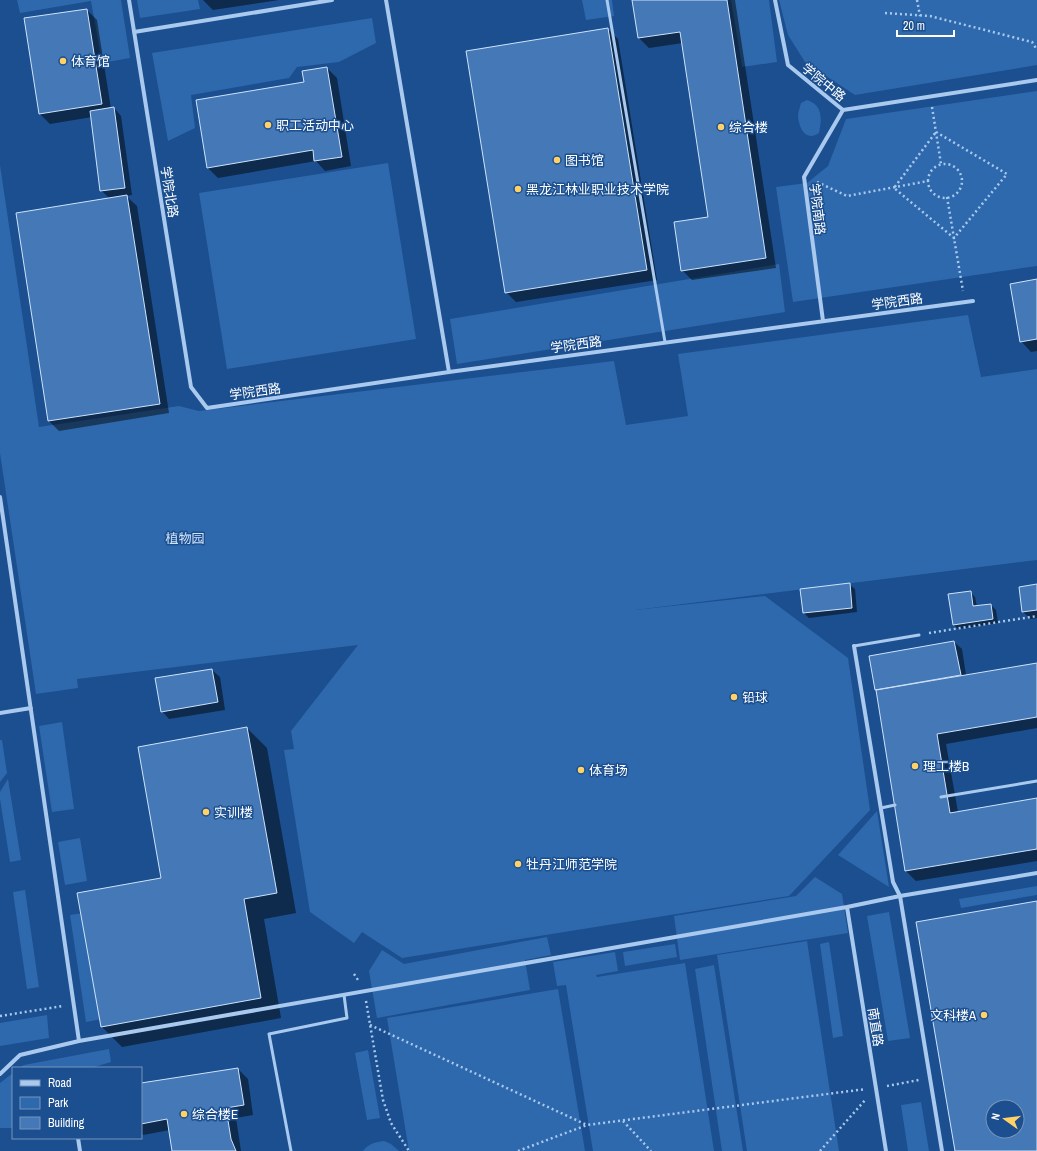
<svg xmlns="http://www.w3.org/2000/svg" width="1037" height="1151" viewBox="0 0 1037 1151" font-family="'Archivo Narrow','Noto Sans SC',sans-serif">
<rect width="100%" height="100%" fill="#1b4f8f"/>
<path fill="#2e69ad" d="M17 0H121L130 58 102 63 91 1 20 13Z
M137 0H198L200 9 140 18Z
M582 0H612L614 16 586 20Z
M731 0H769L777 62 742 67Z
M779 0H1037V65L855 95 805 62 788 35Z
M372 18 376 43 339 62 297 67 289 78 191 95 195 128 168 141 152 53Z
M1037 91V266L793 302 776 187 807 183 828 166 846 119Z
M807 100C823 105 822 119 819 133 806 142 799 129 798 116 798 112 800 107 801 103Z
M388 163 416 339 227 369 199 193Z
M0 165 39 427 179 406 199 411 614 361 626 425 688 416 678 354 968 315 981 377 1037 369V560L635 610 765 596 848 658 870 810 789 896 402 958 362 932 354 943 310 912 284 750 294 749 291 731 358 645 77 679 78 688 36 694 0 453Z
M779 264 785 312 457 364 450 319Z
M62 722 74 809 52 812 39 726Z
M0 740H2L7 773 0 782Z
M8 779 21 860 10 862 0 799V792Z
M877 811 889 887 838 855Z
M80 838 87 881 65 885 58 842Z
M815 877 842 894 848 933 680 960 674 916 796 896Z
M1037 886V895L961 908 959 899Z
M25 890 39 987 27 989 13 892Z
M91 912 107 1018 86 1022 70 915Z
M889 912 910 1038 888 1041 867 916Z
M547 937 551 955 525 960 530 990 377 1018 369 971 382 950 404 964Z
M807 941 839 1151H747L717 955Z
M829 942 843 1036 833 1038 820 944Z
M675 944 677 957 625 966 623 952Z
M615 952 618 971 596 975 597 977 685 963 714 1151H593L566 985 557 986 553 962Z
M714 965 743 1151H722L695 969Z
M558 989 585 1151H409L387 1018Z
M47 1015 49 1038 0 1046V1023Z
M109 1049 111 1062 91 1068H19L24 1065Z
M368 1050 380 1118 367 1120 355 1053Z
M13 1073V1128H0V1083Z
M921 1102 929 1151H908L901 1105Z
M384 1141 391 1144 399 1151H363C368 1144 375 1142 384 1141Z"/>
<path fill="#0007" d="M203 0H279L213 10Z
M633 0H735L776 268 692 280 682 270 710 217 683 43 649 48 639 38Z
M87 10 97 20 111 109 114 108 121 116 132 195 126 196 137 206 169 413 59 431 49 421 110 199 101 190 92 117 50 124 40 114Z
M608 29 618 39 657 280 516 302 506 292Z
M327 68 337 78 351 166 325 171 316 161 218 178 208 168 197 101 305 83Z
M1037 280V351L1031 352 1021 341Z
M850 585 855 589 857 612 809 618 804 613Z
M1037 585V618L1031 619 1023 612Z
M970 592 975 597 977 607 991 605 996 610 998 623 958 629 953 624Z
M954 642 962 649 966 675 1037 664V728L946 744 958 812 1037 799V861L916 881 906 871 876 689Z
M212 670 220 677 225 710 169 719 162 711Z
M247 728 267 748 296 913 264 919 281 1018 122 1047 101 1026 162 879Z
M238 1069 248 1079 253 1115 236 1118 241 1151H173L170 1130 143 1135 141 1132V1084Z"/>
<path fill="#4478b7" stroke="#cfe3fa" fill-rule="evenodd" d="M632 0H727L766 258 681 271 674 222 708 217 680 32 638 38Z
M87 9 102 104 39 114 24 18Z
M608 28 647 270 505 293 466 51Z
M327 67 342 157 314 161 313 150 207 168 196 100 304 82 302 71Z
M114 107 125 188 100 191 90 111Z
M127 195 160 404 48 421 16 213Z
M1037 279V339L1020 342 1010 284Z
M850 583 852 608 803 613 800 589Z
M1037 584V610L1022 612 1019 587Z
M971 591 973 606 991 604 993 619 953 625 948 594Z
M954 641 961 675 875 690 869 656Z
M1037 663V717L937 734 950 813 1037 798V849L905 871 876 690Z
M212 669 218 702 161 712 155 678Z
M247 727 277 893 244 899 261 998 101 1027 77 893 161 878 138 747Z
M1037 901V1151H955L916 922ZM993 1107H1017V1131H993Z
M238 1068 244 1105 226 1108 231 1139 236 1151H172L167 1119 141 1124V1083Z"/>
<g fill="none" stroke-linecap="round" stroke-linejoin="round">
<path stroke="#a9c9ee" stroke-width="2.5" stroke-dasharray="2 3" stroke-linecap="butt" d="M917 0 920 16
M885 13 930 16 1032 42 1037 50
M932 107 941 164
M936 132 1007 174 954 238 894 188Z
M928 181a17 17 0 1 1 34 0a17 17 0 1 1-34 0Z
M817 182 847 196 928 181
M947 197 963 291
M929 633 1037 616
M354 974 358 980
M366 1001 383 1100 391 1123 409 1151
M0 1016 63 1006
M370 1025 587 1125
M887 1086 919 1080
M623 1121 651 1151
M518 1151 587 1125 866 1089
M820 1151 866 1099"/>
<path stroke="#a9c9ee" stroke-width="3" d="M607 0 665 342
M854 646 919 635
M941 797 1037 781
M881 808 895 805
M291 1151 269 1034 347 1018 344 995"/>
<path stroke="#a9c9ee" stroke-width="4" d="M129 0 191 387 207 408 449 372 973 301
M386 0 449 372
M775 0 788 65 843 110
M134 32 332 0
M843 110 1037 80
M823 321 804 177 843 110
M0 497 79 1041
M854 646 893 882 900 896 942 1151
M0 713 31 708
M847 907 886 1151
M0 1074 20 1055 79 1041 847 907 900 896 1037 873
M78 1138 80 1151"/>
</g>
<g fill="#ffd166" stroke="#1b4f8f" stroke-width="1.5">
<circle cx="63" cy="61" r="4"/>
<circle cx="268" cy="125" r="4"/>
<circle cx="721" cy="127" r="4"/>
<circle cx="557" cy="160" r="4"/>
<circle cx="518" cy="189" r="4"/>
<circle cx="734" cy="697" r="4"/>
<circle cx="915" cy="766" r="4"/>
<circle cx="581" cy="770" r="4"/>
<circle cx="206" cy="812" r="4"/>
<circle cx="518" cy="864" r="4"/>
<circle cx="984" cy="1015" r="4"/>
<circle cx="184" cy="1114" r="4"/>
</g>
<g text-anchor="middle" stroke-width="3" stroke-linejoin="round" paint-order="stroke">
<g font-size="13" fill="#fff" stroke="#1b4f8f" text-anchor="start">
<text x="71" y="66">体育馆</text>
<text x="276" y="130">职工活动中心</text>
<text x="729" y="132">综合楼</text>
<text x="565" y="165">图书馆</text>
<text x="526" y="194">黑龙江林业职业技术学院</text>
<text x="742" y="702">铅球</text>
<text x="923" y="771">理工楼B</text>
<text x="589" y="775">体育场</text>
<text x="214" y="817">实训楼</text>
<text x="526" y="869">牡丹江师范学院</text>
<text x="976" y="1020" text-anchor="end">文科楼A</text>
<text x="192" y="1119">综合楼E</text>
</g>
<g font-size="13" fill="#fff" stroke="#1b4f8f">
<text transform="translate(824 82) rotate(39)" y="5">学院中路</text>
<text transform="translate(170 192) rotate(81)" y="5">学院北路</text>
<text transform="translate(818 209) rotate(83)" y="5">学院南路</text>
<text transform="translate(897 301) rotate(-8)" y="5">学院西路</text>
<text transform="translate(576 344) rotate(-8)" y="5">学院西路</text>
<text transform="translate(255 391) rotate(-8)" y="5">学院西路</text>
<text transform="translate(876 1027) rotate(81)" y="5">南直路</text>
</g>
<g font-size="13" fill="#cfe3fa" stroke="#1b4f8f">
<text x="185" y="543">植物园</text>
</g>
</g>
<rect x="12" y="1067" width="130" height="72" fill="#1b4f8f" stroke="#7695bc"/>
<rect x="20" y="1080" width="20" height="6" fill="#a9c9ee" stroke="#7695bc"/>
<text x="48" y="1087" font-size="12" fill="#ffffff">Road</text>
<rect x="20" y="1097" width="20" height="12" fill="#2e69ad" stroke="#7695bc"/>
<text x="48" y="1107" font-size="12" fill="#ffffff">Park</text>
<rect x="20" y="1117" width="20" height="12" fill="#4478b7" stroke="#7695bc"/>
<text x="48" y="1127" font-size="12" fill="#ffffff">Building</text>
<g transform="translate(1005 1119) rotate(284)"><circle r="19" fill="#1b4f8f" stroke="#7695bc"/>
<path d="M0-3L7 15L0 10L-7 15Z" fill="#ffd166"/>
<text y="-6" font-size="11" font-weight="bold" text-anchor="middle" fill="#ffffff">N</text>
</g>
<path d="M897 30v6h57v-6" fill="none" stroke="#ffffff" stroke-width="2"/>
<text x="903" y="30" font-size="12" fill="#ffffff" stroke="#1b4f8f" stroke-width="3" paint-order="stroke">20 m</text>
</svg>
